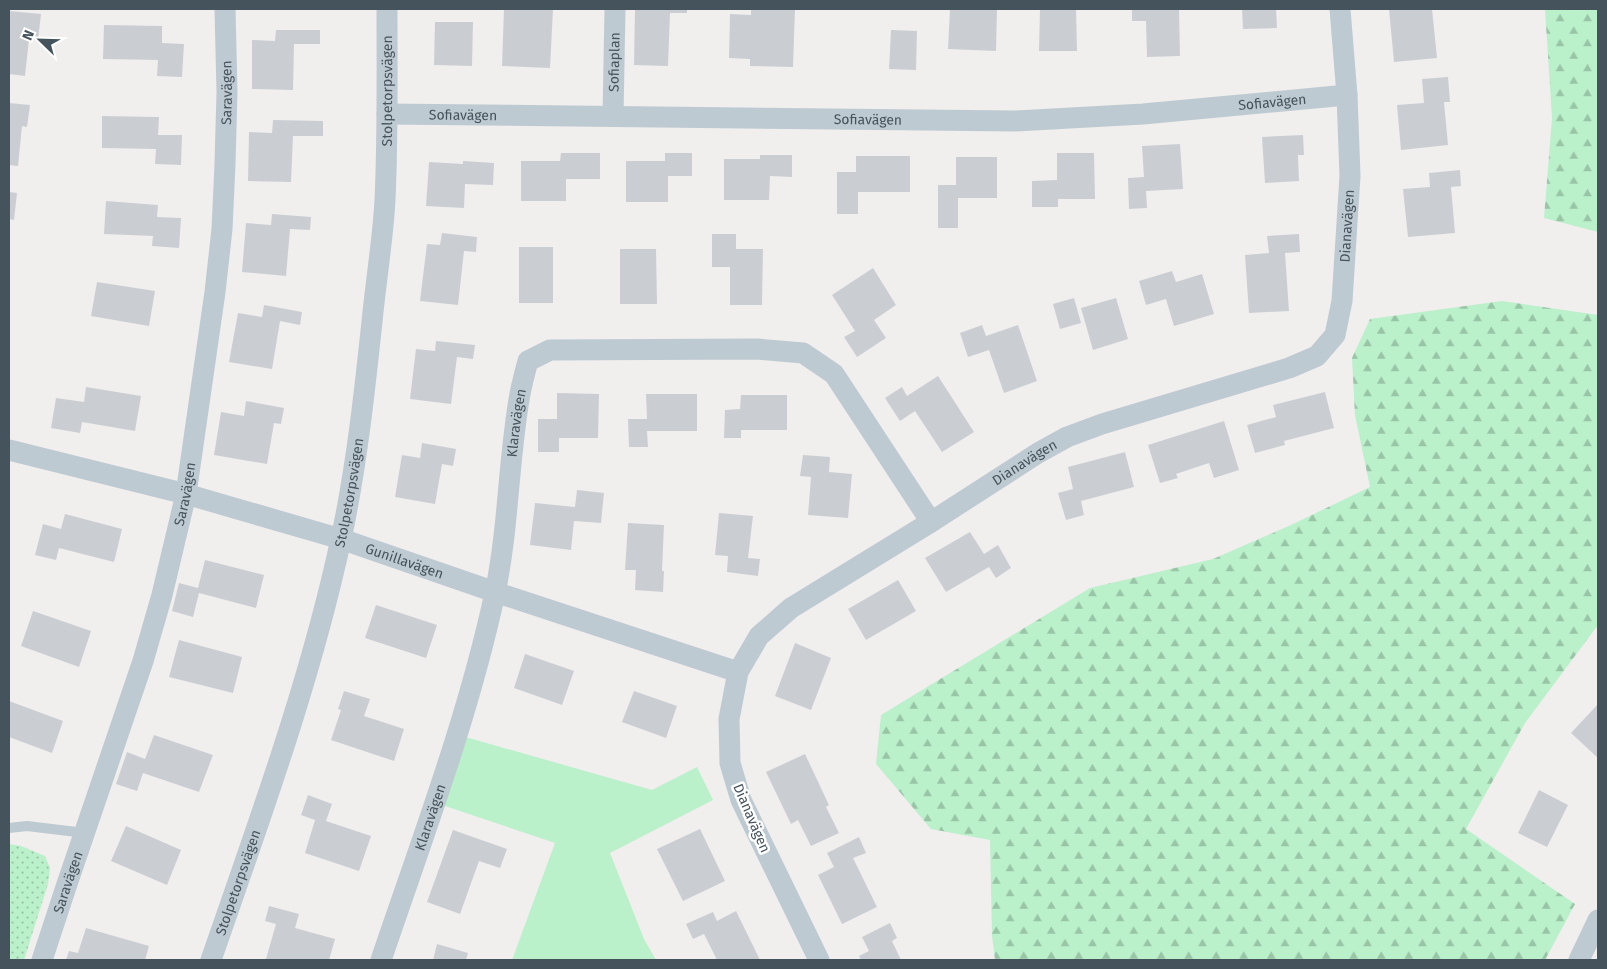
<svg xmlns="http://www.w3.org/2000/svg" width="1607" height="969" viewBox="0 0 1607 969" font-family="'Fira Sans',sans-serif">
<defs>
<pattern id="forest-firs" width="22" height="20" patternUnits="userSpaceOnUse" patternTransform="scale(1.25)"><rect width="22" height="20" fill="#baf0ca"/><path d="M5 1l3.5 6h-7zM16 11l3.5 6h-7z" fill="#99c5a7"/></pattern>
<pattern id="park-dots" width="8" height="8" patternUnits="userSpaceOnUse" patternTransform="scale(1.25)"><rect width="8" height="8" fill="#baf0ca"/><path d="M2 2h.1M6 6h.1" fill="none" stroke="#99c5a7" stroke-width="1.8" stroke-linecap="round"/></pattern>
</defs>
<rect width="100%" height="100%" fill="#f1eeee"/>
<path fill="#baf0ca" d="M462 736 652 790 697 767 713 800 610 853 644 939 656 960H512L555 843 436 803Z"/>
<path fill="url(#forest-firs)" d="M1545 9H1598V232L1544 218 1552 118Z
M1502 301 1598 315V625L1525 723 1466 829 1575 904 1545 960H995L992 936 990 840 931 829 876 764 881 715 1090 588 1213 559 1291 525 1370 487 1355 415 1352 358 1370 319Z"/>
<path fill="url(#park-dots)" d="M9 844 21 846 45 856 50 868 48 884 24 960H9Z"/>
<path fill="#caced3" d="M504 9H553L550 68 502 66Z
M635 9H687V13H670L668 66 634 65Z
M751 9H795L793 67 750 66V59L729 58 730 14 751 15Z
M950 9H997L996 51 948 49Z
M1040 9H1076L1077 51H1039Z
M1132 9H1179L1180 56 1147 57 1146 21H1132Z
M1242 9H1276L1277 28 1243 29Z
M1389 9H1432L1437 58 1394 62Z
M9 11 41 14 38 40 29 39 25 76 9 74Z
M435 22H473L472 66 434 65Z
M104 25 162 26V43L184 44 182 77 157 76 158 60 103 59Z
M276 30H320V44H294L293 90 252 89V40L275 41Z
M891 30 917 31 916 70 889 69Z
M1448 77 1450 102H1444L1448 145 1401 150 1397 105 1424 103 1422 79Z
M9 103 30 105 27 127 22 126 18 166 9 165Z
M102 116 159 117 158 135H182L181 165 155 164 156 149 102 148Z
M273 120 323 121V136H293L291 182 248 181 249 132 272 133Z
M1303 135 1304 155H1298L1299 181 1265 183 1262 137Z
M1180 144 1183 189 1146 191 1147 208 1129 209 1128 178 1144 177 1142 146Z
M561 153H600V179H566V201H521V161H560Z
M665 153H692V176H668V202H626V161H665Z
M1057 153H1094L1095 199H1058V207H1032V181L1057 180Z
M760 155H792V177L770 176 769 200H724V159H760Z
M856 156H910V192H858V214H837V172H856Z
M956 157H997V198H958V228H938V185H956Z
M463 161 494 163 493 185 465 184 464 208 426 206 429 162 463 164Z
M1460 170 1461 186 1451 187 1455 233 1408 237 1403 189 1430 187 1429 173Z
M9 192 17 193 14 220 9 219Z
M106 201 158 205 157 217 181 218 179 248 152 246 153 236 104 234Z
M272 214 311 217 310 230 290 229 286 276 242 272 246 223 271 225Z
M442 233 477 237 476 252 464 251 458 305 420 301 427 244 440 245Z
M712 234H736V249H763L762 305H730V267H712Z
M1299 234 1300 252 1285 253 1289 311 1249 313 1245 255 1269 253 1267 236Z
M519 247H553V303H519Z
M620 249H656L657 304H620Z
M873 268 896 305 874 320 886 338 857 357 844 337 855 331 832 295Z
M1172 271 1176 282 1202 274 1214 314 1174 326 1166 299 1146 305 1139 281Z
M97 282 155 291 149 326 91 316Z
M1074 298 1081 323 1060 329 1053 304Z
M1116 298 1128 339 1093 350 1081 308Z
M264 305 302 312 300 325 280 321 272 369 229 362 238 313 262 317Z
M982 325 986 336 1018 325 1037 381 1004 393 989 350 968 357 960 333Z
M436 341 475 345 473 359 457 357 451 404 410 399 416 349 435 351Z
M938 376 974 432 942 452 915 411 900 421 885 398 902 387 907 396Z
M86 387 141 396 135 431 82 422 80 433 51 428 56 398 84 402Z
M1325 392 1334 428 1284 441 1285 445 1255 453 1247 425 1276 417 1273 405Z
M557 393 599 394 598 438H559V452H538V419H557Z
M646 394H697V431H647L648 447H629L628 419H647Z
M741 395H787V430H741V438H724L725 410 740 409Z
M246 401 284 408 281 424 274 423 267 464 214 455 221 412 244 416Z
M1224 421 1239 470 1214 478 1209 463 1176 474 1178 478 1160 483 1148 445Z
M422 443 456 449 453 466 442 464 435 504 395 497 402 455 420 458Z
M1125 452 1134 487 1081 501 1084 515 1066 520 1058 493 1073 489 1068 467Z
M803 455 830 457 829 472 852 474 848 518 808 515 811 477 800 476Z
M577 490 604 493 601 523 574 521 571 550 530 545 535 503 575 507Z
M719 513 753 516 748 558 760 559 758 576 727 572 728 556 715 555Z
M65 514 122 529 114 562 59 548 56 560 35 555 43 524 61 529Z
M628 523 664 525 662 571H664L663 592 635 590 636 570H625Z
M970 532 984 554 998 545 1011 568 996 578 989 567 946 592 925 558Z
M205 560 264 575 256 608 199 593 193 617 172 611 179 583 198 588Z
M898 580 916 611 866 640 848 609Z
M376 605 437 625 426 658 365 638Z
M33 611 91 631 79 667 21 646Z
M179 640 242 657 233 693 169 677Z
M795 643 831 658 811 710 775 696Z
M525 654 574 671 562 705 514 688Z
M344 691 370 699 364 716 404 729 394 761 331 740 341 710 338 709Z
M634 691 677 706 666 738 622 722Z
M9 701 63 721 52 753 9 737Z
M1598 704V758L1571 733Z
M154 735 213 755 199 792 143 773 137 791 116 784 127 752 145 759Z
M805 754 829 805 826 807 839 833 811 846 798 820 791 824 766 772Z
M1539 790 1568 805 1547 847 1518 833Z
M308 795 332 804 326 821 371 836 359 871 305 853 315 820 301 815Z
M126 826 181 850 167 885 111 861Z
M700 829 725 881 683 901 657 849Z
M453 830 507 849 500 868 479 861 460 914 427 902Z
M859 837 866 853 853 858 877 907 842 924 818 875 834 867 827 853Z
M269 906 299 914 295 928 335 939 329 960H271L266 959 276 924 265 921Z
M736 911 760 960H717L704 934 693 939 686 924 713 912 717 921Z
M890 923 897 938 892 941 901 960H861L859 956 869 951 862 937Z
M86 928 149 946 145 960H66L69 951 78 953Z
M437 944 468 953 466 960H433Z"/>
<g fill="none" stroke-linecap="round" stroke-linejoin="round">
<path stroke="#becad1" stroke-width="10" d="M9 828 27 826 85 833"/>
<g stroke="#becad1" stroke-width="21">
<path id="s1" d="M387 114 1014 121 1143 114 1347 95"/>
<path id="s2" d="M613 116 615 9"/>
<path id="s3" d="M9 450 186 494 341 539 495 592 738 672"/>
<path id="s4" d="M42 960 66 887 143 661 162 595 186 494 215 292 222 229 225 164 227 92 225 9"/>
<path id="s5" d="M211 960C259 821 310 683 341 539 357 465 365 388 373 312 377 274 383 237 385 200 388 136 387 72 387 9"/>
<path id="s6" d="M381 960C422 839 468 718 495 593 509 527 508 460 520 394 522 383 525 372 528 361L550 350 757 349 803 353 834 374 931 522"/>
<path id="s7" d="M819 960 741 800 730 763 729 719 738 672 759 636 791 608 931 522 1038 453 1067 437 1102 424 1289 368 1317 356 1335 335 1342 301 1350 176 1347 95 1340 9"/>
<path d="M1579 960 1598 920"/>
</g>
</g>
<g text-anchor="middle" stroke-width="5" stroke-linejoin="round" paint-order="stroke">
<g font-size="14" fill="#45535c" stroke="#fff">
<text dy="5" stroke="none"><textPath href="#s2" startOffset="54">Sofiaplan</textPath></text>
<text dy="5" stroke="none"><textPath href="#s5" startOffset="892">Stolpetorpsvägen</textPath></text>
<text dy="5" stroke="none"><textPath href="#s4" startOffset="892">Saravägen</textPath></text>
<text dy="5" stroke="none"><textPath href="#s1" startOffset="886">Sofiavägen</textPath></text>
<text dy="5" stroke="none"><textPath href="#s1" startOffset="76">Sofiavägen</textPath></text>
<text dy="5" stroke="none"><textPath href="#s1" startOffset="481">Sofiavägen</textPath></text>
<text dy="5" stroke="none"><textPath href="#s7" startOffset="1118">Dianavägen</textPath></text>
<text dy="5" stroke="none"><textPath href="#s6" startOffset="556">Klaravägen</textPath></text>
<text dy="5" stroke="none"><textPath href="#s7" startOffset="668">Dianavägen</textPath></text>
<text dy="5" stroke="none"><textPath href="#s5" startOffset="488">Stolpetorpsvägen</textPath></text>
<text dy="5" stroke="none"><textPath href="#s4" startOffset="488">Saravägen</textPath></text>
<text dy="5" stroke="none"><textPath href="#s3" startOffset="411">Gunillavägen</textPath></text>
<text dy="5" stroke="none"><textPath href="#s6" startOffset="151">Klaravägen</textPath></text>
<text transform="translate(752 818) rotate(67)" y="5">Dianavägen</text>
<text dy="5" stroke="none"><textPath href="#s4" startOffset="82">Saravägen</textPath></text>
<text dy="5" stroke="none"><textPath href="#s5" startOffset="82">Stolpetorpsvägen</textPath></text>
</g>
</g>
<rect width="1607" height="969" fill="none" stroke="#45535c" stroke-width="20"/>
<g transform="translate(40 40) rotate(293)" stroke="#ffffff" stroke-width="4" paint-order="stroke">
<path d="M0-4L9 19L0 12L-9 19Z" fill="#45535c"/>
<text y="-8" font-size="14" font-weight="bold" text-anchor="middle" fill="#45535c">N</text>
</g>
</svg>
